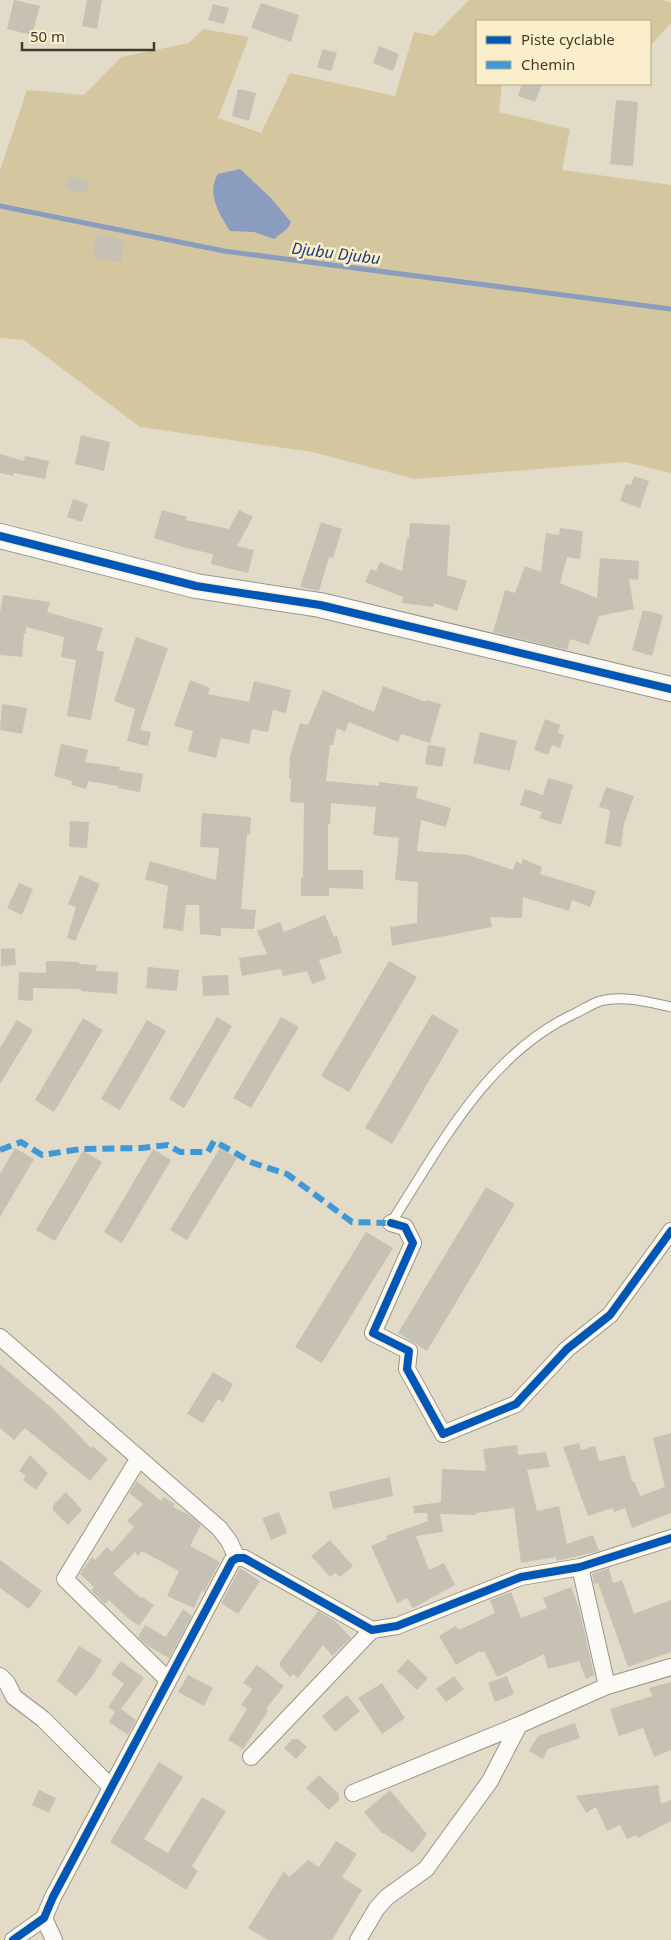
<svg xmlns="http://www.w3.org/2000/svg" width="671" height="1940" viewBox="0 0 671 1940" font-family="'Noto Sans',sans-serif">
<rect width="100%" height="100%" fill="#e2dbc8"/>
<path fill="#d4c7a0" d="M469 0H663L671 3V23L650 46V21H477V84H502L499 112 570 129 562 170 671 185V473L625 462 415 479 312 452 140 427 24 340 0 338V170L27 90 84 95 121 57 189 43 203 29 249 37 218 118 261 133 290 73 395 96 414 32 434 36Z"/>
<path fill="#8b9dbf" d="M240 169 270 197 291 222 288 228 274 239 254 232 230 231C219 214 206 193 218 174Z"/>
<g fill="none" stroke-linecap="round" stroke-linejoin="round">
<path stroke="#8b9dbf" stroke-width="5" d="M0 206 224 251 671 309"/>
</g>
<path fill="#c6c1b3" d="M14 0 40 6 32 35 7 29Z
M87 0H102L97 29 82 26Z
M261 3 299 15 291 42 251 28Z
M213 4 229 8 224 24 208 20Z
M379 46 399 54 393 71 373 63Z
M323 49 337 53 331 71 317 67Z
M522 84H542L535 102 518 96Z
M238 89 256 93 249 121 232 116Z
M616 100 638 102 633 166 610 164Z
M69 176 89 181 86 194 65 189Z
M97 234 125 240 121 263 92 257Z
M81 435 110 442 104 471 75 464Z
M0 454 24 461 25 456 49 461 45 479 14 473 13 476 0 473Z
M634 476 649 481 640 508 620 501 626 484 631 485Z
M73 499 88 504 82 522 67 517Z
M162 510 187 517 186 520 229 529 239 510 253 517 237 546 254 550 248 573 211 564 213 554 186 548 154 538Z
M321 522 342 529 333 558 329 557 319 591 300 587Z
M410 523 450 525 447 575 467 581 457 611 434 603 433 607 402 603 403 597 365 582 371 569 376 571 380 562 402 571 407 538H409Z
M560 528 583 531 580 559 567 557 560 583 597 598 600 558 639 561 638 580 629 579 634 609 599 616 589 645 570 639 567 650 493 632 505 590 515 593 525 566 541 572 546 533 559 535Z
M3 595 50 602 47 612 103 628 96 650 104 652 91 720 67 716 76 660 61 657 64 637 26 627V633H24L22 657 0 655V613Z
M643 610 663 615 652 656 632 650Z
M136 637 168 648 140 730 151 732 148 746 127 741 135 709 114 701Z
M190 680 210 688 208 694 249 702 254 681 291 690 286 713 273 710 268 732 252 729 249 744 221 738 216 758 188 751 193 731 174 726Z
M383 686 426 702 427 700 441 704 430 743 401 734 398 742 349 722 345 732 337 728 333 745H330L326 781 379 786V782L418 787 416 798 451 808 446 827 421 820 417 851 468 855 513 870 516 861 521 864 523 859 542 867 540 874 596 891 590 907 572 900 569 911 523 897 522 918 490 917 492 927 392 946 390 927 417 923 418 882 395 880 399 838 373 835 376 807 331 803 330 824H328V870H363V889L329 888V896H301V878H303L304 803 290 802 291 779H289L290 756 300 723 308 725 323 690 374 712Z
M2 704 27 708 22 734 0 730Z
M545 719 560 725 558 733 564 735 560 748 552 745 548 755 534 750Z
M480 732 517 741 510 771 473 763Z
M61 744 88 750 85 762 120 767 119 770 143 774 140 792 118 788V786L88 781 86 789 71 785 72 781 54 776Z
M428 745 446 748 442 767 425 764Z
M548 778 573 785 561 825 539 818 542 812 520 805 525 789 543 795Z
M606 787 634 796 624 824 621 847 605 844 610 810 599 807Z
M202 813 251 817 250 835 247 834 241 909 256 910 254 929 221 928V936L200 934 199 905H186L183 931 163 928 168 886 145 879 150 861 216 880 219 848 200 847Z
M70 821 89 822 87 848 69 847Z
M80 875 100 884 75 941 67 938 76 907 68 904Z
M19 883 33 889 22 915 7 908Z
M325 915 334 937 337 936 342 953 319 960 326 979 312 984 307 971 283 976 281 969 242 976 239 958 267 954 257 931 280 922 284 932Z
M15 948 16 965 1 966V949Z
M46 961 79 962V964L97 965 96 971 118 972 117 994 81 991V989L33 988V1001L18 1000 19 972 46 973Z
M389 961 417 977 349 1092 321 1076Z
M148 967 179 970 177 991 146 988Z
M228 975 229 995 203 996 202 976Z
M432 1014 459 1030 392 1144 365 1128Z
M217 1017 232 1026 184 1108 169 1099Z
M281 1017 299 1027 251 1108 233 1098Z
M83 1018 103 1030 54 1112 35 1100Z
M17 1020 33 1030 0 1084V1048Z
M147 1020 166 1031 120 1110 101 1099Z
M15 1148 34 1159 0 1217V1174Z
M220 1148 237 1158 187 1240 170 1230Z
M153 1149 171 1160 122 1243 104 1232Z
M83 1151 102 1162 55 1241 36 1230Z
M486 1187 515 1204 427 1351 398 1333Z
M366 1232 393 1248 322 1363 295 1347Z
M0 1364 55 1411 91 1448 92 1446 108 1459 90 1481 25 1428 14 1440 0 1428Z
M213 1372 233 1384 223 1402 218 1399 203 1423 187 1414Z
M671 1433V1513L632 1528 625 1508 614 1512 613 1508 588 1516 563 1447 579 1443 581 1450 595 1446 599 1461 625 1455 632 1482 634 1481 640 1496 665 1487 653 1438Z
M517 1445 518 1455 546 1452 550 1467 527 1470 537 1511 559 1506 567 1544 593 1535 599 1551 557 1561 556 1557 521 1563 514 1508 476 1513V1515L440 1514 443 1532 416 1536 429 1570 444 1563 455 1585 413 1608 407 1598 397 1603 371 1546 387 1539 386 1536 428 1521 427 1513H414L413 1506 441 1502 442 1469 486 1471 483 1449Z
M30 1455 48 1473 36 1490 23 1480 26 1476 19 1471Z
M390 1477 393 1496 333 1509 329 1492Z
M137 1481 161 1501 163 1497 175 1504 173 1507 189 1515 201 1525 190 1546 220 1562 204 1592 202 1590 194 1608 167 1596 179 1571 142 1551 138 1556 135 1552 113 1574 141 1598 142 1597 154 1605 139 1626 128 1618 109 1600 105 1604 91 1590 94 1587 80 1574 92 1557 95 1560 107 1547 112 1552 134 1527 127 1521 143 1504 129 1493Z
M66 1492 82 1510 68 1525 53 1510V1505Z
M279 1512 287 1533 271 1540 262 1518Z
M330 1540 353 1566 340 1577 335 1573 330 1577 311 1556Z
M0 1560 42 1591 29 1609 0 1588Z
M240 1568 260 1581 238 1614 221 1603Z
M609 1568 613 1583 622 1580 634 1614 671 1600V1652L628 1667 598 1583 594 1584 592 1574Z
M571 1587 579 1608 594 1675 586 1679 579 1661 548 1669 544 1654 497 1677 484 1651 481 1653 480 1651 456 1665 439 1636 456 1626 459 1630 495 1613 490 1600 511 1592 521 1618 547 1608 543 1598Z
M183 1609 192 1616 169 1658 148 1646 138 1637 145 1625 166 1637Z
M318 1611 335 1621 351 1638 332 1656 323 1645 298 1678 293 1674 290 1677 280 1666V1662Z
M79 1646 102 1660 91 1678 76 1696 57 1681Z
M408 1659 428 1678 417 1690 397 1671Z
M121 1661 144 1678 121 1709 136 1720 128 1735 109 1722 115 1712 108 1707 124 1684 111 1674Z
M257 1665 284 1686 266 1709 268 1711 243 1749 228 1740 247 1709 241 1705 252 1689 243 1683Z
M188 1675 213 1688 204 1706 178 1692Z
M454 1676 464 1689 446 1702 436 1689Z
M507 1676 514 1694 495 1702 488 1683Z
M671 1682V1750L654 1757 643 1728 619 1736 610 1709 652 1696 649 1688Z
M382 1683 405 1718 382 1734 358 1698Z
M347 1695 360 1711 335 1732 322 1716Z
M575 1723 580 1738 548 1749 543 1759 529 1751 538 1736Z
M292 1739H298L307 1747 296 1759 284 1748Z
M159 1762 183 1777 144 1839 168 1853 202 1797 226 1811 192 1866 198 1871 186 1890 110 1842Z
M319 1775 339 1794V1800L329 1810 306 1788Z
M658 1785 661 1804 671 1800V1821L638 1838 636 1835 627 1839 620 1825 607 1831 596 1807 586 1813 576 1796Z
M39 1790 56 1798 49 1813 32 1805Z
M390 1790 427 1834 413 1853 384 1833 383 1834 364 1812Z
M336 1841 357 1854 342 1877 362 1890 332 1940H268L248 1928 284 1871 289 1877 308 1860 319 1867Z"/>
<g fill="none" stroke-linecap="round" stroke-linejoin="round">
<g stroke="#9a9586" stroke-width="11">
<path id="lane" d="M391 1223C441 1145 488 1053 576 1013 584 1009 592 1004 600 1001 624 995 648 1002 671 1007"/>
</g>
<g stroke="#9a9586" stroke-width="18">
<path id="street" d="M391 1223 405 1227 413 1243 373 1333 409 1351 407 1369 443 1434 516 1404 567 1349 610 1315 671 1231
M0 1337 219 1528 229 1541 237 1558
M139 1458 65 1579 168 1680
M580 1567 607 1686
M0 1676 7 1683 14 1697 43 1719 111 1787
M251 1757 372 1630
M353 1793 519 1725 607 1686 671 1667
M44 1918 54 1940
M13 1940 44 1918 53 1897 232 1561 237 1558H244L372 1630 397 1626 521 1577 580 1567 671 1538
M358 1940 377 1908 387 1897 426 1869 490 1781 519 1725"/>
</g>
<g stroke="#9a9586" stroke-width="26">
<path id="secondary" d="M0 536 196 586 320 605 671 689"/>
</g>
<use href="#lane" stroke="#fbfaf7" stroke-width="9"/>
<use href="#street" stroke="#fbfaf7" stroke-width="16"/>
<use href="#secondary" stroke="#fbfaf7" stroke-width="24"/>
<path stroke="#3f99d7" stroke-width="6" stroke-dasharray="12 6" stroke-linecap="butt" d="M0 1150 21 1142 42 1155 81 1149 141 1148 168 1145 180 1152H208L214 1141 253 1163 287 1174 352 1222 391 1223"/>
<g stroke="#faeecb" stroke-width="11">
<path id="cycleway" d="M0 536 196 586 320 605 671 689
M391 1223 405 1227 413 1243 373 1333 409 1351 407 1369 443 1434 516 1404 567 1349 610 1315 671 1231
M13 1940 44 1918 53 1897 232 1561 237 1558H244L372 1630 397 1626 521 1577 580 1567 671 1538"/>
</g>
<use href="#cycleway" stroke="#0057b8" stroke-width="8"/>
</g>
<g text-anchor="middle" stroke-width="5" stroke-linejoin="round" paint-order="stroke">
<g font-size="16" font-style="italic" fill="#1c3c80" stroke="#faeecb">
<text transform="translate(336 253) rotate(7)" y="6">Djubu Djubu</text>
</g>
</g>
<rect x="476" y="20" width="175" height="65" fill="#faeecb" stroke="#b0a78c"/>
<rect x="486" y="36" width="25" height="8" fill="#0057b8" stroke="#b0a78c"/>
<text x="521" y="45" font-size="15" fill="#413c2e">Piste cyclable</text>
<rect x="486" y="61" width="25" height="8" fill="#3f99d7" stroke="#b0a78c"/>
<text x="521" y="70" font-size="15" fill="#413c2e">Chemin</text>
<path d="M22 42v8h132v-8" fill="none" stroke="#413c2e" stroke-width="2.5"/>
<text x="30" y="42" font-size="15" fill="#413c2e" stroke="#faeecb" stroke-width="4" paint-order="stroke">50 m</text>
</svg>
